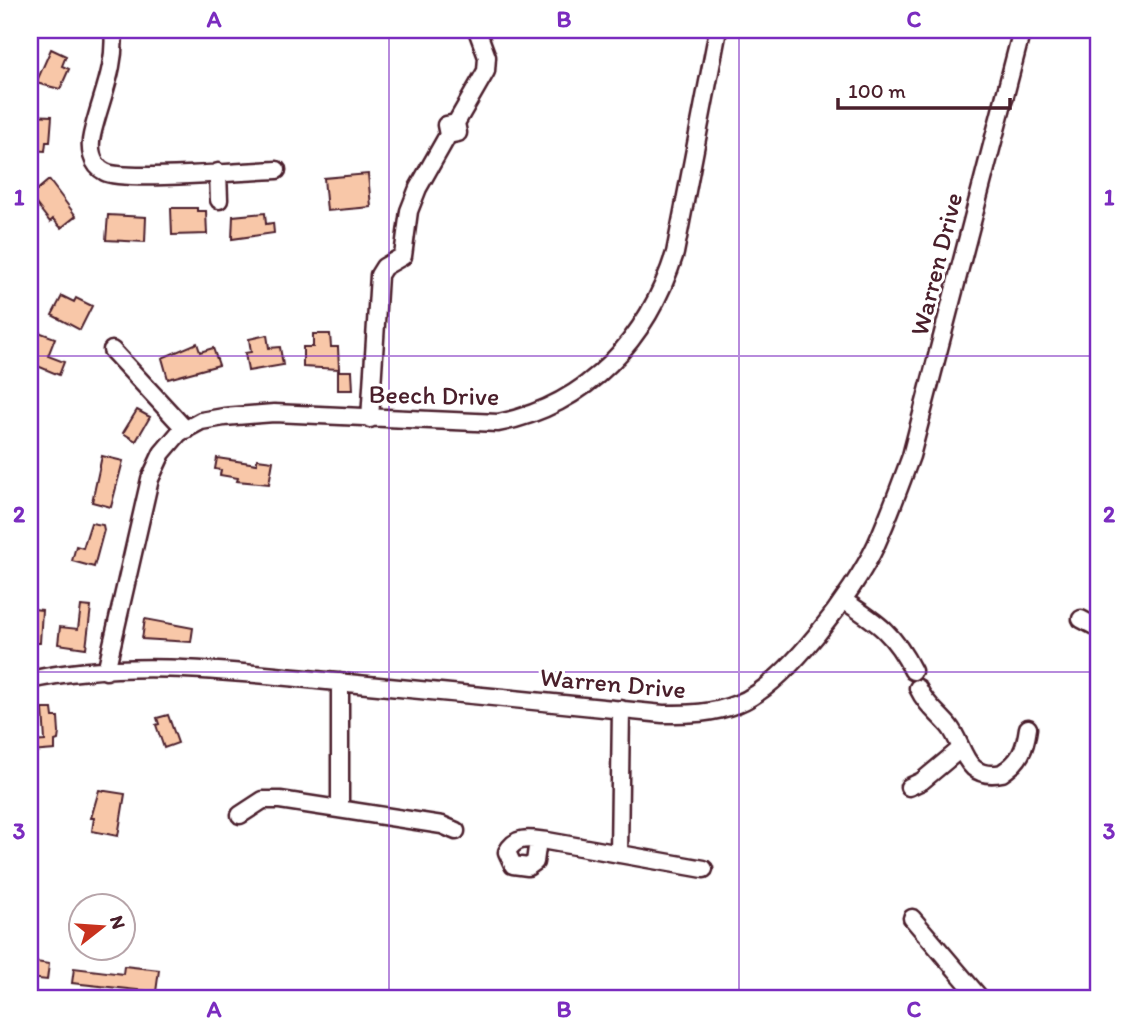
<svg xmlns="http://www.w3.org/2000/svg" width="1128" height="1028" viewBox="0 0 1128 1028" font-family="Itim,sans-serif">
<rect width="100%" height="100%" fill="#fff"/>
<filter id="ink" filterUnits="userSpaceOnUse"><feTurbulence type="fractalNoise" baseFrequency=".0143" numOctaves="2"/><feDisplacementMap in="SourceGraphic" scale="14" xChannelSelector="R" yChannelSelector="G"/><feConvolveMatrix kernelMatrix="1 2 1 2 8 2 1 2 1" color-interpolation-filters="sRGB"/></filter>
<g filter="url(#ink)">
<path fill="#f8c7a8" stroke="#4a1f2b" stroke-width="2" d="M51 49 66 56 62 66 69 69 60 89 36 83Z
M30 115 52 116 50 142H46L45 151 30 150Z
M368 174 371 207 327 211 324 178Z
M49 180 76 216 61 228 53 219 50 222 30 196Z
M171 208H197V211H206L207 234 172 235Z
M265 213 266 224 273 223 274 233 232 239 233 216Z
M108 215 146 217 145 242 106 240Z
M62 296 74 302 76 298 92 306 80 330 52 315Z
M33 330 55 338 48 356 64 362 59 375 35 365 38 360 30 357Z
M313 334H330L331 347H338L339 369 303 367V347H313Z
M267 335 269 348 280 347 283 365 248 371 245 353 251 352 249 339Z
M197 343 200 352 213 348 219 365 168 379 162 358Z
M338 371H352L353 390H338Z
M137 410 150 417 136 441 123 433Z
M102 456 123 461 111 507 92 502Z
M217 458 257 464V459L273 461 269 484 237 481 238 478 220 475 221 470 215 469Z
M91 523 103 525 104 530 94 567 72 561 76 546 83 548Z
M81 606 91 607 86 648 58 644 60 627 78 629Z
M33 609 42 610 40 643H30Z
M145 619 193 628 191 642 142 639Z
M43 709H52L53 717H58L59 733 58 740 55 741V750L30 752V742L45 741Z
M168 715 178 743 164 748 156 725 159 724 157 718Z
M99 790 125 794 118 836 92 831 94 818H91Z
M30 961 49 964 47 980 30 978Z
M124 966 159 970 156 992 72 983 74 968 123 974Z"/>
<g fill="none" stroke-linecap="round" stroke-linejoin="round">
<g stroke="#4a1f2b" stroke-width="21">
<path id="minor" d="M113 30C117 67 100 99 92 135 89 148 91 165 105 172 124 182 248 171 277 170
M456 123 446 125 448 135 458 133 456 123 486 71 487 57 477 30
M218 172 219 200
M112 350 186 430
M370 419 379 275 384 267 403 256 409 211 418 188 448 135
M843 600C878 623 894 633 913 671
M1081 619 1098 628
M106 671 150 479 162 453 179 433 201 421 224 417 274 413 498 423C588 405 648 339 675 253L718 30
M30 680C132 657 244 673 347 683 452 693 558 703 663 714 689 714 712 714 737 704 785 686 854 592 876 545 889 516 900 486 911 456L1022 30
M918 688C926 705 938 713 949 726 965 745 963 781 1002 773 1020 761 1025 750 1028 728
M909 787 922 781 959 750
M340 807V682
M240 815 263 800H280L442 825 456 831
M538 840 535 862 528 867 513 865 507 852C516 835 531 839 547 841L704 869
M619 854 621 709
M912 918 980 998"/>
</g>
<use href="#minor" stroke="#fff" stroke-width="16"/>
</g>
</g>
<path fill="none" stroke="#7b2cbf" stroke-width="2" stroke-opacity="0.55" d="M389 30V998M739 30V998M30 356H1098M30 672H1098"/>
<g text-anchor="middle" stroke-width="6" stroke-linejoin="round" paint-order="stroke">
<g font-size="26" fill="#4a1f2b" stroke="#fff">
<text transform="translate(936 264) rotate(-76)" y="9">Warren Drive</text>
<text transform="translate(434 395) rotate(1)" y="9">Beech Drive</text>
<text transform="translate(613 683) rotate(5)" y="9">Warren Drive</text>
</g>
</g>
<rect width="1128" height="1028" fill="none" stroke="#fff" stroke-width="77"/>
<g transform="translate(102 927) rotate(73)"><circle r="33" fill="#ffffff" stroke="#b7a5aa" stroke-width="2"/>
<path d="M0-5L12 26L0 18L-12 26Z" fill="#c8321e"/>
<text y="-10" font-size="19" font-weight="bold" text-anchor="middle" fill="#4a1f2b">N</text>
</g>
<path d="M838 98v10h172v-10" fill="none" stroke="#4a1f2b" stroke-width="3.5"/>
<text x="848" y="98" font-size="21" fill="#4a1f2b" stroke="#ffffff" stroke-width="5" paint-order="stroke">100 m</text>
<rect x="38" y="38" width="1052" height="952" fill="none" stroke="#7b2cbf" stroke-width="2.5"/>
<g font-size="23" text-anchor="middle" font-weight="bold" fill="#7b2cbf">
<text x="214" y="27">A</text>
<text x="564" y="27">B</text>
<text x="914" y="27">C</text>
<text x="19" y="205">1</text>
<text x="1109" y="205">1</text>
<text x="19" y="522">2</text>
<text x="1109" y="522">2</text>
<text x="19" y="839">3</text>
<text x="1109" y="839">3</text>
<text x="214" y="1017">A</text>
<text x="564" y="1017">B</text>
<text x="914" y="1017">C</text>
</g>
</svg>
